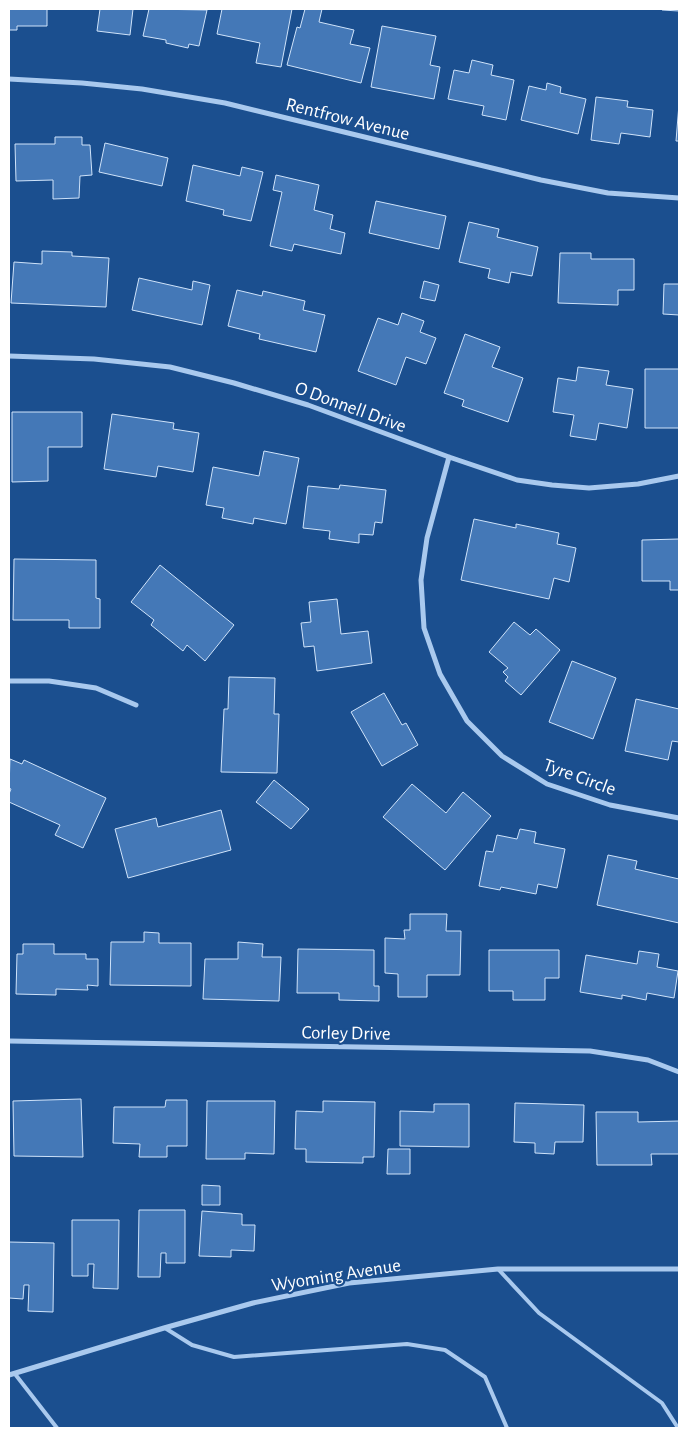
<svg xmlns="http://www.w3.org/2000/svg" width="688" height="1437" viewBox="0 0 688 1437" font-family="'Alegreya Sans',sans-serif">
<rect width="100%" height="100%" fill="#1b4f8f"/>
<path fill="#4478b7" stroke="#cfe3fa" d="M9 9H47V26H17V30H9Z
M100 9H133L130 35 97 31Z
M149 9 207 10 199 46 189 44 188 48 166 43V40L143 36Z
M222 9H292L281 67 256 63 260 43 217 34Z
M305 9H322L319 22 354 30 350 44 370 48 361 83 287 65 297 27 300 28Z
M662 9H679V11L662 10Z
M382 26 436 36 430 65 440 67 434 99 371 87Z
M472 60 493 65 491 75 514 80 506 120 482 115 484 106 448 99 454 70 469 73Z
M547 83 561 87 560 93 586 99 578 134 521 120 529 86 546 90Z
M596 97 628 101 627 107 653 110 650 137 621 133 619 144 591 140Z
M679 104V141H676Z
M55 137H82V145H90L92 175 80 176 79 198 53 199V180L16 181 15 144H55Z
M105 143 168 158 162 186 99 172Z
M193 165 240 176 242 167 263 172 251 221 223 215 224 210 186 201Z
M276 175 319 185 314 210 333 215 330 229 345 233 341 254 294 244 292 251 270 246 282 192 273 190Z
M376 201 446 216 439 249 369 233Z
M469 222 499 229 497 237 538 247 532 276 511 272 509 283 488 278 490 269 459 262Z
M42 251 72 252V256L109 258 106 307 11 303 14 262 42 264Z
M560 253H591V259H634V290H618V305L558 303Z
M139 278 192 290 193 281 210 285 202 325 132 310Z
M424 281 439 285 435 301 420 298Z
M664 284H679V315L663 314Z
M237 290 262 296 263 291 305 301 303 310 325 315 316 352 259 339 260 334 228 326Z
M402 313 424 321 420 332 436 338 426 364 406 357 396 385 358 371 378 318 398 325Z
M465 334 500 347 492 367 523 378 508 422 462 406 464 400 444 393Z
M578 367 609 371 606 385 633 389 627 428 599 423 596 440 570 436 574 415 553 412 558 378 576 381Z
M645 369H679V428H645Z
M12 412H82V447H48V481L12 482Z
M112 414 174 423 173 429 199 433 193 472 158 466 156 477 104 469Z
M264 451 299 458 286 524 254 518 253 524 222 518 224 508 206 505 213 467 259 476Z
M340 485 386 490 382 523 375 522 373 535 359 534V543L329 539 330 531 303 528 308 486 339 489Z
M474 519 516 528V524L559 533 557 544 576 548 569 582 554 578 549 599 461 580Z
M679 539V590H670V581H642V540Z
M14 559 96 560V598L100 599V628H69V620H13Z
M160 565 234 625 205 661 187 645 183 651 151 625 154 620 131 602Z
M337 599 341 634 368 631 372 663 317 671 314 646 304 647 301 623 311 622 309 602Z
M514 622 530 635 536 629 560 650 521 695 505 681 508 677 503 672 508 668 489 652Z
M572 661 616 678 593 739 549 722Z
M229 677 275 678 274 714H279L277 773 221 772 224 709H228Z
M384 693 402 725 406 723 418 745 382 766 351 712Z
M636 699 679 709V742L672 741 668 760 625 751Z
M10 759 22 764 24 760 106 798 83 848 55 835 60 825 9 802V794L11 789 9 788Z
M274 780 309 809 291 829 256 802Z
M412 784 446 813 463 792 491 816 445 870 383 817Z
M221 810 231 850 128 878 115 829 156 818 158 827Z
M520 829 536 832 534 843 565 849 557 888 538 884 536 894 501 887 500 890 479 886 486 851 493 852 497 835 517 839Z
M608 855 637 861 635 869 679 879V923L597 905Z
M410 914H447L446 931H461L460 975H427V997H398V974L385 973V938L405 939 404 930H410Z
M144 932 159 933V943H191V986L110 985 111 942H144Z
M238 942 263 944 262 957H281L279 1001 203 999 205 959H238Z
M23 944H54V954H86V959H98V986L87 985 88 990 56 989V995L16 994 17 954H23Z
M298 949 374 950V986H379V1001L339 1000V993H297Z
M489 950H559V978H545V1000H513V991H489Z
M639 951 659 954 657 967 678 971 674 998 647 993 646 1000 622 995V999L580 992 586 955 637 964Z
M81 1099 83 1157 14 1156 13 1101Z
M166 1100H187V1146H167V1157H139L140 1144 113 1143 114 1107H165Z
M207 1101H275L274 1154 245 1153V1159H206Z
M323 1101 375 1102 374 1157H363V1163L306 1162V1149H295L296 1111 323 1112Z
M515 1103 584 1105 583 1142H555L554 1154 535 1153V1143L514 1142Z
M434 1104H469V1147L400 1146V1111L434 1112Z
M596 1112H638V1122L679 1121V1154H651L652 1165H597Z
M388 1149H410V1174H387Z
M202 1185 220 1186V1205H202Z
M139 1210H185V1263H166V1253H161L160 1277H138Z
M202 1211 242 1214V1225H255L254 1251 231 1250V1257L199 1256Z
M72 1220H119L118 1289 93 1288 94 1264H88V1276H72Z
M9 1242 54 1243 53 1312 28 1311 29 1285H24L23 1299 9 1298Z"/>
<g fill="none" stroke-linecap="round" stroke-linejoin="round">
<path stroke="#a9c9ee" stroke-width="4" d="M498 1269 539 1313 662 1403 678 1428
M165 1328 192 1345 234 1357 407 1344 445 1350 485 1377 507 1428
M15 1374 57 1428"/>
<path stroke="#a9c9ee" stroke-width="5" d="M9 79 82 83 142 89 225 103 541 180 608 193 679 198
M9 356 94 359 170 367 234 383 308 405 449 457 517 480 552 485 589 488 638 484 679 476
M449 457 427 538 421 580 424 628 440 674 467 721 502 756 547 784 610 805 679 818
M9 681H49L96 688 136 705
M9 1041 590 1051 648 1060 679 1072
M9 1375 164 1328 253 1303 349 1283 498 1269H679"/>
</g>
<g text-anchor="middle" stroke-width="4.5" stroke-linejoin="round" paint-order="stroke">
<g font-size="19" fill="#fff" stroke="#1b4f8f">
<text transform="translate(348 118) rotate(14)" y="7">Rentfrow Avenue</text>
<text transform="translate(351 406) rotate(20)" y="7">O Donnell Drive</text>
<text transform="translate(580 776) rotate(20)" y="7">Tyre Circle</text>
<text transform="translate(346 1032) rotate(1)" y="7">Corley Drive</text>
<text transform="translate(336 1274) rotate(-9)" y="7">Wyoming Avenue</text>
</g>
</g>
<rect width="688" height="1437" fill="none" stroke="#ffffff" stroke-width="20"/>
</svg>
